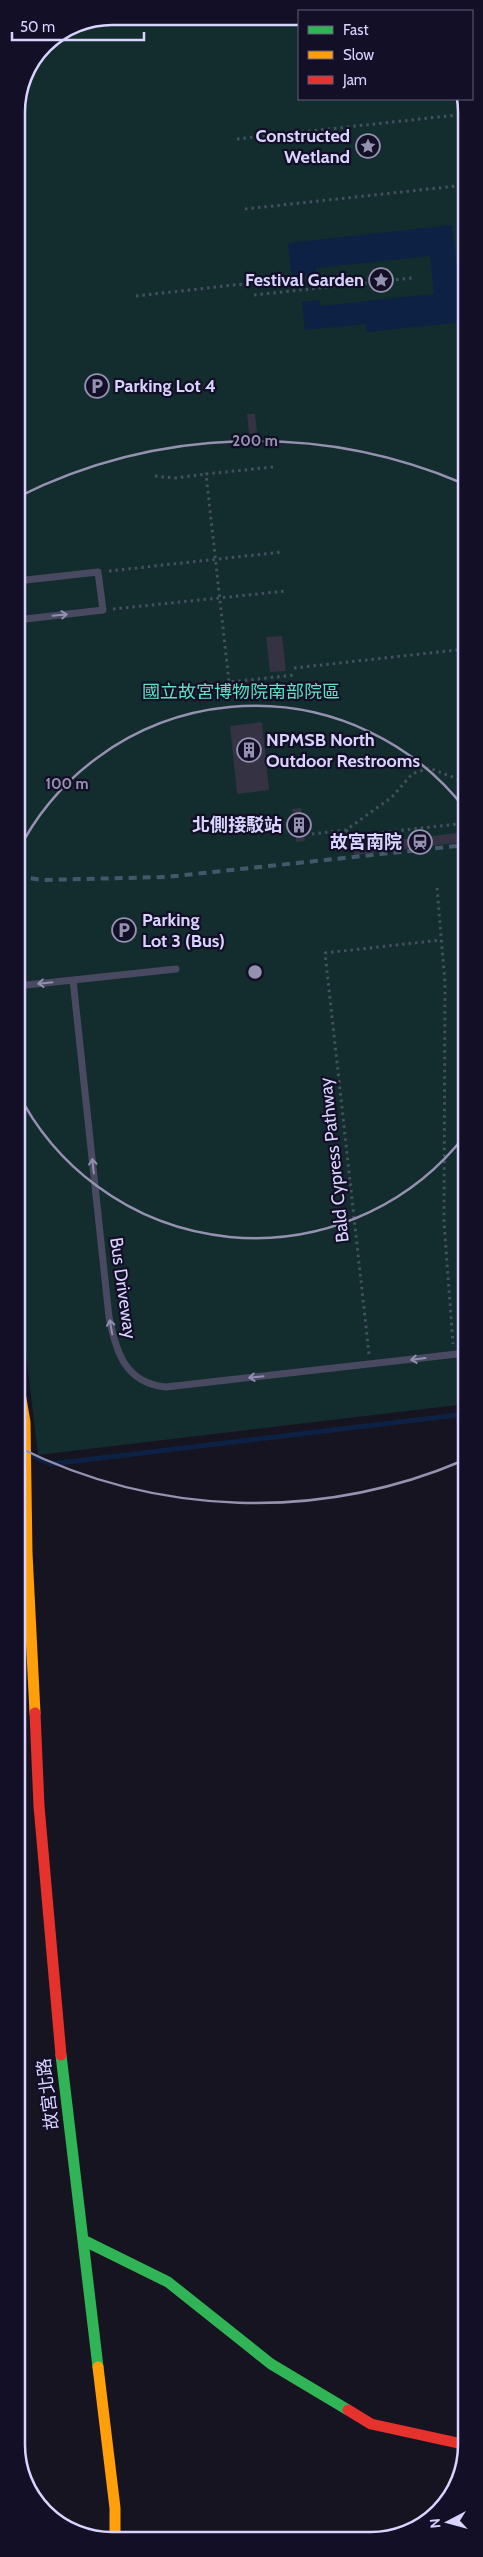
<svg xmlns="http://www.w3.org/2000/svg" width="483" height="2557" viewBox="0 0 483 2557" font-family="Cabin,'Noto Sans TC',sans-serif">
<rect width="100%" height="100%" fill="#161421"/>
<path fill="#132c2d" d="M112 16 299 18V99H466V1404L38 1455 17 1278 16 106 44 44 75 23Z"/>
<path fill="#0d2144" d="M452 225 463 322 367 332 366 324 305 330 302 302 319 300 320 306 434 294 430 256 316 268V274L292 276 288 243Z"/>
<g fill="none" stroke-linecap="round" stroke-linejoin="round">
<path stroke="#0d2144" stroke-width="5" d="M29 1454 51 1464 466 1414"/>
</g>
<path fill="#343243" d="M247 414H255L257 433 249 434Z
M282 636 286 671 270 672 266 637Z
M262 722 269 790 237 794 230 726Z
M301 808 305 841 296 842 292 809Z
M466 832V842L354 855 353 845Z"/>
<g fill="none" stroke-linecap="round" stroke-linejoin="round">
<path stroke="#44505f" stroke-width="3" stroke-dasharray="2.5 4" stroke-linecap="butt" d="M237 139 466 114
M245 209 466 185
M254 295 412 278
M136 296 252 283
M273 467 206 474 229 682 295 675
M155 476 175 478 206 474
M109 571 282 552
M113 609 286 591
M294 668 466 649
M197 685 229 682
M463 824 461 806 466 798
M346 830 351 836 466 823
M312 834 346 830 392 797 412 774 429 768 458 779 466 775
M437 888 445 983 444 1222 453 1344
M369 1354 325 953 441 940"/>
<path stroke="#4a4962" stroke-width="7" d="M17 581 98 572 103 610 17 620
M73 980 109 1317C116 1352 125 1383 166 1387L466 1353
M17 986 176 969"/>
<path stroke="#30b455" stroke-width="11" d="M61 2055 98 2367
M83 2240 168 2282 271 2364 348 2410"/>
<path stroke="#ff9f0a" stroke-width="11" d="M17 1376 25 1422 27 1553 35 1713
M98 2367 115 2508V2539"/>
<path stroke="#e5322d" stroke-width="11" d="M35 1713 39 1806 61 2055
M348 2410 371 2424 467 2445"/>
<path stroke="#43596b" stroke-width="4" stroke-dasharray="8 6" stroke-linecap="butt" d="M17 876 42 880 166 877 466 845"/>
</g>
<defs><path id="oneway-shaft" d="M-6 0H5M1.5-3L5.5 0L1.5 3" fill="none" stroke-width="1.6" stroke-linecap="round" stroke-linejoin="round" transform="scale(1.25)"/></defs>
<g stroke="#928eb0">
<use href="#oneway-shaft" transform="translate(60 615) rotate(-6)"/>
<use href="#oneway-shaft" transform="translate(45 983) rotate(174)"/>
<use href="#oneway-shaft" transform="translate(93 1166) rotate(-96)"/>
<use href="#oneway-shaft" transform="translate(111 1327) rotate(-100)"/>
<use href="#oneway-shaft" transform="translate(418 1359) rotate(173)"/>
<use href="#oneway-shaft" transform="translate(256 1377) rotate(174)"/>
</g>
<g fill="none" stroke="#9591b1" stroke-width="2.5">
<path d="M466 1134A266 266 0 0 1 17 1091M17 853A266 266 0 0 1 466 810"/>
<path d="M462 1461A531 531 0 0 1 18 1447M18 497A531 531 0 0 1 462 483"/>
</g>
<defs>
<g id="sight-ring" transform="scale(1.25)"><circle r="9.5" fill="#130f26" stroke="#9591b1" stroke-width="1.5"/><path d="M0-6L1.8-2.2L6-1.7L2.9 1.2L3.7 5.4L0 3.3L-3.7 5.4L-2.9 1.2L-6-1.7L-1.8-2.2Z" fill="#9591b1"/></g>
<g id="parking-ring" transform="scale(1.25)"><circle r="9.5" fill="#130f26" stroke="#9591b1" stroke-width="1.5"/><path d="M-3.5-5.5H1a3.5 3.5 0 0 1 0 7H-1V5.5H-3.5ZM-1-3.4V-.6H.8a1.4 1.4 0 0 0 0-2.8Z" fill="#9591b1"/></g>
<g id="building-ring" transform="scale(1.25)"><circle r="9.5" fill="#130f26" stroke="#9591b1" stroke-width="1.5"/><path d="M-4-6H4V6H1V3H-1V6H-4ZM-2.5-4.3h1.7v1.8h-1.7ZM.8-4.3h1.7v1.8H.8ZM-2.5-1h1.7V.8h-1.7ZM.8-1h1.7V.8H.8Z" fill="#9591b1"/></g>
<g id="station-ring" transform="scale(1.25)"><circle r="9.5" fill="#130f26" stroke="#9591b1" stroke-width="1.5"/><path d="M-3-6H3Q5-6 5-4V2Q5 4 3 4L4.5 6H3L1.5 4h-3L-3 6H-4.5L-3 4Q-5 4-5 2V-4Q-5-6-3-6ZM-3.5-4v3h7v-3ZM-3.5 1v1.5H-2V1ZM2 1v1.5H3.5V1Z" fill="#9591b1"/></g>
</defs>
<g fill-rule="evenodd">
<use href="#sight-ring" x="368" y="146"/>
<use href="#sight-ring" x="381" y="280"/>
<use href="#parking-ring" x="97" y="386"/>
<use href="#building-ring" x="249" y="750"/>
<use href="#building-ring" x="299" y="825"/>
<use href="#station-ring" x="420" y="842"/>
<use href="#parking-ring" x="124" y="930"/>
</g>
<g text-anchor="middle" stroke-width="4.5" stroke-linejoin="round" paint-order="stroke">
<g font-size="18" font-weight="bold" fill="#d9d4ff" stroke="#130f26" text-anchor="end">
<text x="350" y="142">Constructed<tspan x="350" dy="21">Wetland</tspan></text>
<text x="364" y="286">Festival Garden</text>
<text x="114" y="392" text-anchor="start">Parking Lot 4</text>
<text x="266" y="746" text-anchor="start">NPMSB North<tspan x="266" dy="21">Outdoor Restrooms</tspan></text>
<text x="282" y="831">北側接駁站</text>
<text x="402" y="848">故宮南院</text>
<text x="142" y="926" text-anchor="start">Parking<tspan x="142" dy="21">Lot 3 (Bus)</tspan></text>
</g>
<g font-size="18" fill="#5fe0c0" stroke="#130f26">
<text x="241" y="698">國立故宮博物院南部院區</text>
</g>
<g font-size="18" fill="#d9d4ff" stroke="#130f26">
<text transform="translate(334 1160) rotate(-96)" y="6">Bald Cypress Pathway</text>
<text transform="translate(123 1288) rotate(82)" y="6">Bus Driveway</text>
<text transform="translate(48 2094) rotate(-97)" y="6">故宮北路</text>
</g>
</g>
<path d="M0 0H483V2557H0ZM112 25H371A87 87 0 0 1 458 112V2445A87 87 0 0 1 371 2532H112A87 87 0 0 1 25 2445V112A87 87 0 0 1 112 25Z" fill="#130f26" fill-rule="evenodd"/>
<path fill="none" stroke="#d9d4ff" stroke-width="2.5" d="M112 25H371A87 87 0 0 1 458 112V2445A87 87 0 0 1 371 2532H112A87 87 0 0 1 25 2445V112A87 87 0 0 1 112 25Z"/>
<circle cx="255" cy="972" r="8" fill="#9591b1" stroke="#130f26" stroke-width="2.5"/>
<g font-size="15" text-anchor="middle" font-weight="bold" fill="#9591b1" stroke="#130f26" stroke-width="4.5" stroke-linejoin="round" paint-order="stroke">
<text x="255" y="446">200 m</text>
<text x="67" y="789">100 m</text>
</g>
<rect x="298" y="10" width="175" height="90" fill="#130f26" stroke="#625e7d"/>
<rect x="308" y="26" width="25" height="8" fill="#30b455" stroke="#625e7d"/>
<text x="343" y="35" font-size="15" fill="#d9d4ff">Fast</text>
<rect x="308" y="51" width="25" height="8" fill="#ff9f0a" stroke="#625e7d"/>
<text x="343" y="60" font-size="15" fill="#d9d4ff">Slow</text>
<rect x="308" y="76" width="25" height="8" fill="#e5322d" stroke="#625e7d"/>
<text x="343" y="85" font-size="15" fill="#d9d4ff">Jam</text>
<g transform="translate(448 2522) rotate(264)" stroke="#130f26" stroke-width="4" paint-order="stroke">
<path d="M0-4L9 19L0 12L-9 19Z" fill="#d9d4ff"/>
<text y="-8" font-size="14" font-weight="bold" text-anchor="middle" fill="#d9d4ff">N</text>
</g>
<path d="M12 32v8h132v-8" fill="none" stroke="#d9d4ff" stroke-width="2.5"/>
<text x="20" y="32" font-size="15" fill="#d9d4ff" stroke="#130f26" stroke-width="4" paint-order="stroke">50 m</text>
</svg>
